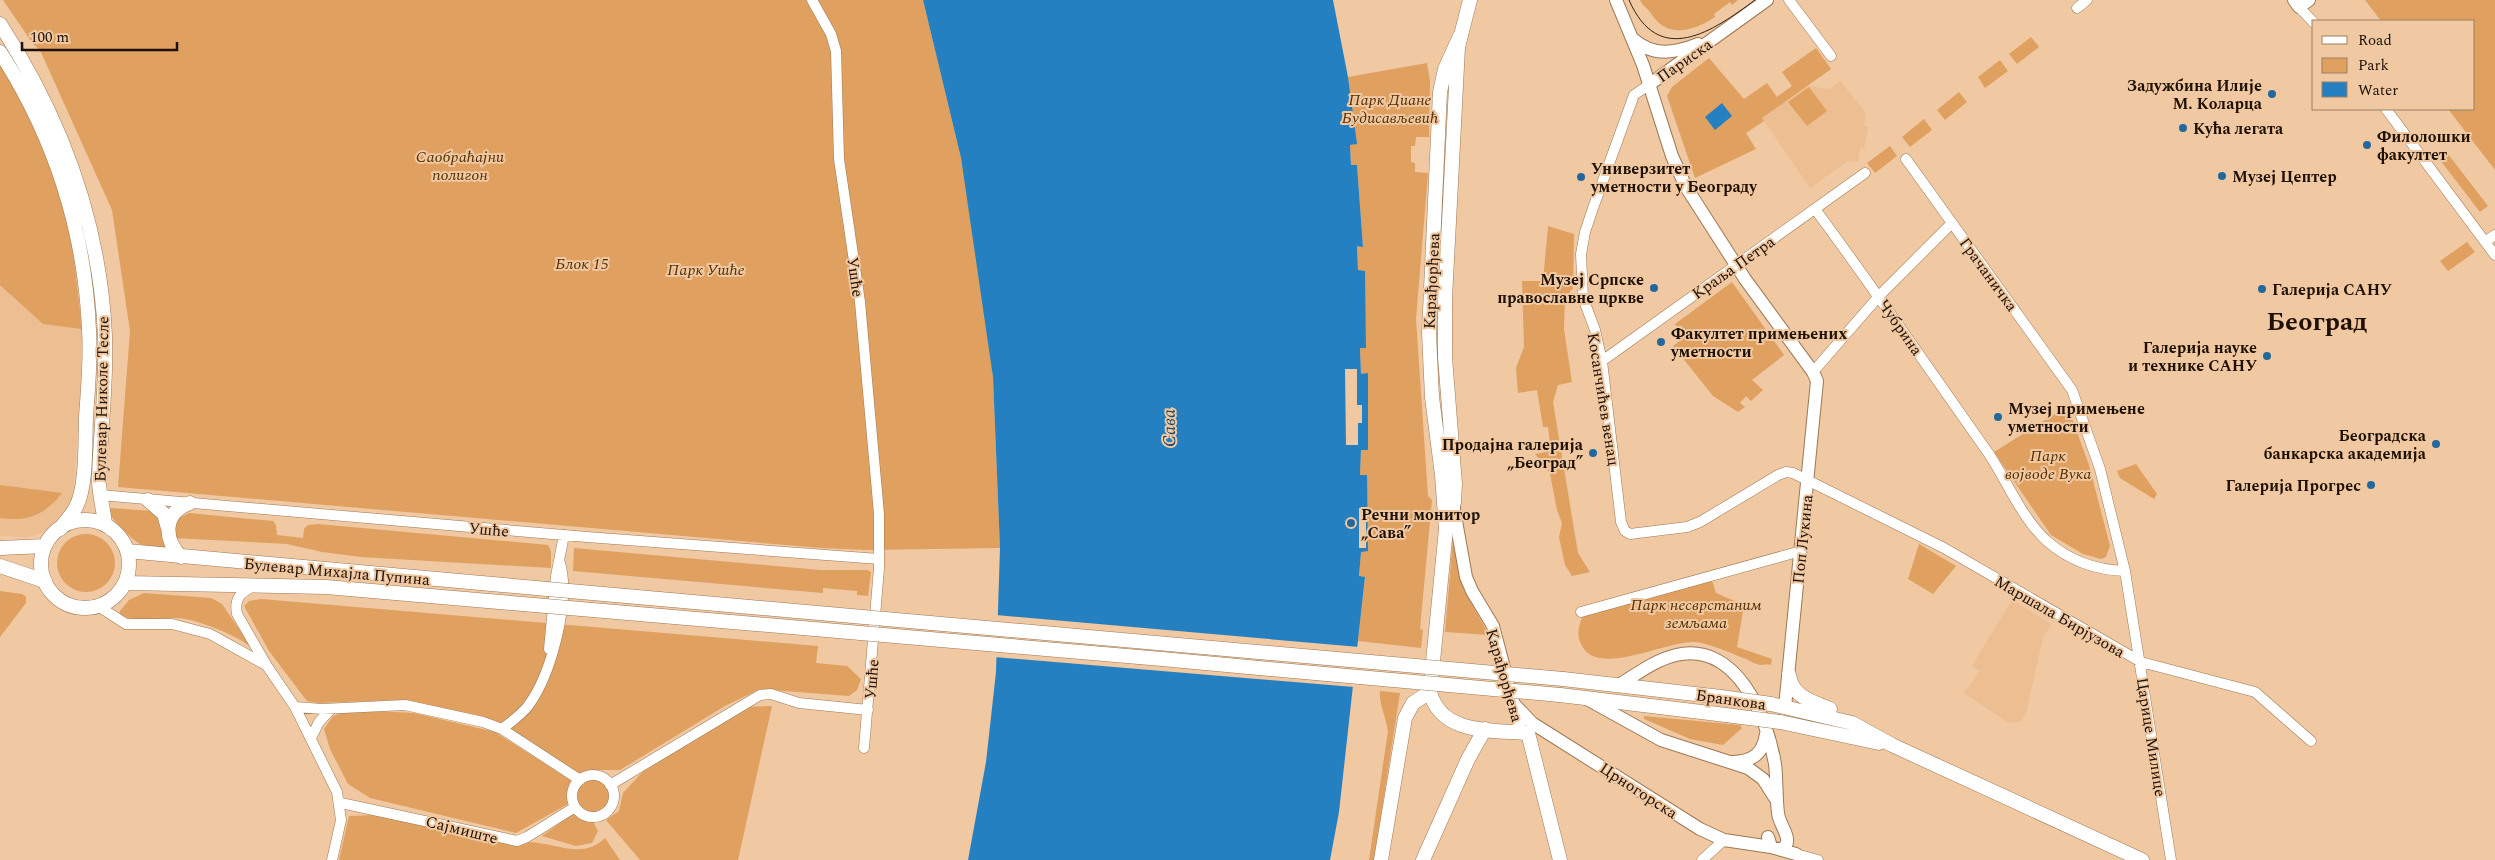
<svg xmlns="http://www.w3.org/2000/svg" width="2495" height="860" viewBox="0 0 2495 860" font-family="Spectral,serif">
<rect width="100%" height="100%" fill="#f0c8a2"/>
<path fill="#ecbe92" d="M0 64 73 250 82 329 80 407 72 504 59 520 41 533 29 537 0 536Z
M1840 81 1866 113 1864 126 1868 127 1864 149 1860 148 1858 162 1848 161 1810 188 1762 118 1807 86 1829 89Z
M2012 600 2051 624 2043 638 2026 713 2021 721 2009 723 1964 693 1980 671 1972 666Z"/>
<path fill="#dfa060" d="M3 0H923L961 158 989 336 993 377 1000 548 867 550 821 548 118 487 130 331 112 210 40 50 33 44Z
M1640 0H1738L1732 5 1730 2 1714 14 1715 17C1693 31 1667 40 1650 12 1647 8 1642 5 1640 0Z
M2365 0H2495V170L2448 109H2474V21H2381Z
M2031 37 2039 47 2017 64 2009 54Z
M1816 48 1831 69 1762 118 1764 121 1746 133 1756 149 1695 178 1667 96 1672 87 1709 58 1744 99 1767 83 1777 97 1792 86 1782 72Z
M2000 60 2008 71 1985 88 1978 77Z
M1427 63 1430 81 1429 137H1416L1415 146H1411V162L1415 163V172L1428 173 1416 319 1428 496 1432 500 1420 629 1423 630 1421 648 1358 641 1365 578 1359 577 1361 551H1368L1366 475H1360L1361 450H1368V374H1361L1360 348H1366L1364 271H1358L1357 246H1363L1357 165H1351L1350 145 1356 144 1348 77Z
M0 64 13 82 57 180 73 250 82 329 43 324 0 285Z
M1809 87 1827 111 1807 126 1788 102Z
M1959 92 1967 102 1945 120 1937 110Z
M1924 119 1932 130 1910 147 1902 137Z
M1890 146 1897 156 1875 173 1867 163Z
M2448 154 2488 206 2480 212 2440 160Z
M1548 226 1574 234 1573 289 1570 291V294L1565 295 1564 329 1572 382 1558 385 1553 402 1578 553 1590 572 1572 576 1565 565 1559 537 1562 523 1557 510 1550 474 1535 454 1551 451 1548 427H1543L1537 390 1518 393 1516 368 1524 347 1522 281H1543Z
M2467 242 2475 252 2448 271 2440 261Z
M1732 282 1784 355 1752 380 1763 390 1751 401 1746 396 1740 403 1745 407 1738 412 1713 396 1673 346 1684 338 1675 324Z
M2058 412 2070 413 2089 465 2110 546 2106 557 2101 559 2083 554 2051 535 1994 452Z
M2136 464 2157 494 2154 499 2120 478 2117 471Z
M0 485 62 493C45 515 27 522 0 518Z
M111 508 153 511 161 522 166 548C141 546 141 547 123 530 117 524 112 519 109 510Z
M189 513 273 521 276 525 277 535 303 538 304 529 308 525 318 524 548 545 551 551V568L361 557 322 552 287 544 173 538 172 528 179 518Z
M57 563a29 29 0 1 1 58 0a29 29 0 1 1-58 0Z
M1453 539 1464 590 1489 635 1445 632Z
M1919 544 1956 566 1933 594 1908 579Z
M574 548 820 570H867L871 572 868 596 857 595V591L823 588V593L573 571Z
M1709 579 1713 583 1716 593 1744 605 1737 647 1772 659 1771 665C1767 664 1763 665 1760 665 1756 664 1750 661 1746 659 1730 653 1712 644 1695 642 1667 640 1596 679 1581 644 1576 634 1579 625 1583 615Z
M0 591 22 594 26 597V603L0 637Z
M144 593 211 598 222 604 252 648C236 635 206 623 185 619 168 615 134 625 120 614V611L129 600Z
M261 599 818 646 816 663 847 666 861 679 857 690 849 696 760 689 725 706 620 770H594L579 774 494 720 402 700 318 703 307 701 269 651 244 606 249 601Z
M1380 691 1400 693 1374 860H1369L1388 731C1386 717 1379 705 1380 691Z
M772 706 738 860H640L606 820 619 811 623 793 647 767 744 707Z
M349 710 414 713 495 732 572 781C566 788 566 795 568 804L516 833 370 798 348 784 330 749 324 729 333 716Z
M1644 716 1740 725 1742 728 1723 745 1690 739 1644 719Z
M576 797a17 17 0 1 1 34 0a17 17 0 1 1-34 0Z
M574 813 585 820 593 822 598 831 592 843 576 846 542 836Z
M374 815 514 845C519 844 525 842 529 842 556 843 583 860 605 838L620 860H339L349 816Z"/>
<path fill="#2580c2" d="M923 0H1333L1348 77 1357 144 1350 145 1351 165H1357L1363 247 1357 246 1358 270 1365 271 1366 348H1360L1361 374 1368 373V450H1361L1360 475H1367L1368 551 1361 552 1359 576 1365 577 1339 812 1330 860H968L986 762 996 672 1000 548 993 377 961 158Z
M1722 103 1732 116 1715 130 1705 117Z"/>
<path fill="#f0c8a2" d="M1345 369H1357V405H1362V423H1358V445H1346Z
M1359 508H1366V548H1359Z
M996 615 1359 647 1354 687 994 657Z"/>
<g fill="none" stroke-linecap="round" stroke-linejoin="round">
<g stroke="#9d7955" stroke-width="11">
<path id="minor" d="M812 0 831 34 836 51 839 159 860 302 879 514V568L864 748
M1789 0 1831 56
M2299 7 2314 23
M2077 8 2087 0
M1650 84 1634 95 1593 208 1585 232 1581 254 1583 298 1595 330 1602 361 1621 522 1625 531 1630 534 1687 527 1700 522 1778 475 1786 472 1793 473 1944 548 2141 662 2255 692 2311 741
M2386 109 2495 255
M1906 159 2072 390 2100 469 2125 571 2171 860
M1815 209C1875 290 1931 372 1989 454 2008 483 2022 519 2048 542 2070 561 2096 570 2125 571
M2486 241 2495 235
M1602 361 1865 173
M1813 372 1879 296 1952 223
M100 495 587 537 879 559
M253 586C240 593 234 599 237 614L267 666 295 707 337 792 341 820 332 860
M98 606 126 624H172L210 634 264 664
M1581 612 1801 551
M549 649 556 576 564 535
M295 707 322 709 405 705 483 722 502 729 580 780
M502 729C511 722 521 715 528 706 551 675 571 601 560 563
M311 738 319 722 331 709
M572 796a21 21 0 1 1 42 0a21 21 0 1 1-42 0Z
M610 785 760 695 771 694 799 703 868 710
M341 803 517 841 527 837 575 807
M1796 854 1818 860
M1702 860 1724 840"/>
</g>
<g stroke="#9d7955" stroke-width="14">
<path id="tertiary" d="M1616 0 1643 65 1672 156 1686 187 1745 279 1813 372 1817 381 1785 707
M2294 0 2299 7 2309 0
M1633 39C1653 57 1675 53 1698 44
M1650 84 1767 0
M1453 504 1466 577 1472 591 1493 626 1521 732
M1619 685C1637 674 1655 660 1676 655 1736 641 1767 716 1775 764 1777 780 1776 797 1778 813 1779 826 1796 841 1781 850
M1587 699 1661 740 1748 768 1763 779 1775 798
M1513 703 1532 723 1700 829 1724 840 1771 847
M1733 762C1753 761 1763 754 1766 734
M1768 837 1771 847 1796 854"/>
</g>
<g stroke="#9d7955" stroke-width="15">
<path id="secondary" d="M0 24C61 118 100 223 105 336 107 385 100 432 99 480 99 496 104 510 105 525
M1460 36 1445 69 1440 92 1429 333 1432 397 1442 475 1446 529 1430 692C1441 735 1493 730 1528 733L1560 860
M0 52C54 135 85 230 89 330 91 359 88 388 86 417 85 442 87 486 76 507 72 515 65 522 60 529
M148 500 164 514 168 528
M1449 519 1454 502 1455 484 1445 357V299L1458 47 1470 0
M41 564a44 44 0 1 1 88 0a44 44 0 1 1-88 0Z
M0 548 45 546
M127 551 547 589
M181 557C163 538 163 513 190 503
M0 566 45 581
M125 583 326 587 546 606
M1162 659 1259 668
M1789 675C1793 698 1812 701 1830 709
M1563 679 1721 697
M1560 695 1726 715
M1771 704 1852 723 1892 745 2142 860
M1780 722 1879 743
M1381 860 1405 718 1413 703 1430 692
M1423 860 1468 759 1485 729"/>
</g>
<use href="#minor" stroke="#fff" stroke-width="10"/>
<use href="#tertiary" stroke="#fff" stroke-width="12"/>
<use href="#secondary" stroke="#fff" stroke-width="14"/>
<path stroke="#342314" stroke-width="1" d="M1629 0C1659 69 1713 31 1755 0"/>
<g stroke="#9d7955" stroke-width="15" stroke-linecap="butt">
<path id="secondary-bridge" d="M547 589 1563 679
M546 606 1162 659
M1259 668 1560 695
M1721 697 1771 704
M1726 715 1780 722"/>
</g>
<use href="#secondary-bridge" stroke="#fff" stroke-width="14"/>
</g>
<g fill="#23689d" stroke="#f0c8a2" stroke-width="2">
<circle cx="2272" cy="94" r="5"/>
<circle cx="2183" cy="128" r="5"/>
<circle cx="2367" cy="145" r="5"/>
<circle cx="2222" cy="176" r="5"/>
<circle cx="1581" cy="177" r="5"/>
<circle cx="1654" cy="288" r="5"/>
<circle cx="2262" cy="289" r="5"/>
<circle cx="1661" cy="342" r="5"/>
<circle cx="2267" cy="356" r="5"/>
<circle cx="1998" cy="417" r="5"/>
<circle cx="2436" cy="444" r="5"/>
<circle cx="1593" cy="453" r="5"/>
<circle cx="2371" cy="485" r="5"/>
<circle cx="1351" cy="523" r="5"/>
</g>
<g text-anchor="middle" stroke-width="4" stroke-linejoin="round" paint-order="stroke">
<g font-size="16" fill="#1e1003" stroke="#f0c8a2">
<text transform="translate(1684 60) rotate(-35)" y="6">Париска</text>
<text transform="translate(1733 267) rotate(-35)" y="6">Краља Петра</text>
<text transform="translate(1989 274) rotate(54)" y="6">Грачаничка</text>
<text transform="translate(856 277) rotate(82)" y="6">Ушће</text>
<text transform="translate(1431 281) rotate(-87)" y="6">Карађорђева</text>
<text transform="translate(1901 327) rotate(55)" y="6">Чубрина</text>
<text transform="translate(101 399) rotate(-89)" y="6">Булевар Николе Тесле</text>
<text transform="translate(1604 399) rotate(81)" y="6">Косанчићев венац</text>
<text transform="translate(489 529) rotate(5)" y="6">Ушће</text>
<text transform="translate(1802 539) rotate(-84)" y="6">Поп Лукина</text>
<text transform="translate(337 571) rotate(5)" y="6">Булевар Михајла Пупина</text>
<text transform="translate(2060 616) rotate(30)" y="6">Маршала Бирјузова</text>
<text transform="translate(1505 675) rotate(74)" y="6">Карађорђева</text>
<text transform="translate(871 679) rotate(-85)" y="6">Ушће</text>
<text transform="translate(1731 699) rotate(8)" y="6">Бранкова</text>
<text transform="translate(2152 737) rotate(81)" y="6">Царице Милице</text>
<text transform="translate(1639 790) rotate(33)" y="6">Црногорска</text>
<text transform="translate(462 829) rotate(14)" y="6">Сајмиште</text>
</g>
<g font-size="16" font-weight="bold" fill="#1e1003" stroke="#f0c8a2" text-anchor="start">
<text x="2262" y="91" text-anchor="end">Задужбина Илије<tspan x="2262" dy="18">М. Коларца</tspan></text>
<text x="2193" y="134">Кућа легата</text>
<text x="2377" y="142">Филолошки<tspan x="2377" dy="18">факултет</tspan></text>
<text x="1591" y="174">Универзитет<tspan x="1591" dy="18">уметности у Београду</tspan></text>
<text x="2232" y="182">Музеј Цептер</text>
<text x="1644" y="285" text-anchor="end">Музеј Српске<tspan x="1644" dy="18">православне цркве</tspan></text>
<text x="2272" y="295">Галерија САНУ</text>
<text x="1671" y="339">Факултет примењених<tspan x="1671" dy="18">уметности</tspan></text>
<text x="2257" y="353" text-anchor="end">Галерија науке<tspan x="2257" dy="18">и технике САНУ</tspan></text>
<text x="2008" y="414">Музеј примењене<tspan x="2008" dy="18">уметности</tspan></text>
<text x="2426" y="441" text-anchor="end">Београдска<tspan x="2426" dy="18">банкарска академија</tspan></text>
<text x="1583" y="450" text-anchor="end">Продајна галерија<tspan x="1583" dy="18">„Београд”</tspan></text>
<text x="2361" y="491" text-anchor="end">Галерија Прогрес</text>
<text x="1361" y="520">Речни монитор<tspan x="1361" dy="18">„Сава”</tspan></text>
</g>
<g font-size="16" font-style="italic" fill="#542f00" stroke="#f0c8a2">
<text x="1390" y="105">Парк Диане<tspan x="1390" dy="18">Будисављевић</tspan></text>
<text x="460" y="162">Саобраћајни<tspan x="460" dy="18">полигон</tspan></text>
<text x="582" y="269">Блок 15</text>
<text x="706" y="275">Парк Ушће</text>
<text x="2048" y="461">Парк<tspan x="2048" dy="18">војводе Вука</tspan></text>
<text x="1696" y="610">Парк несврстаним<tspan x="1696" dy="18">земљама</tspan></text>
</g>
<g font-size="18" font-style="italic" fill="#174467" stroke="#f0c8a2">
<text transform="translate(1169 428) rotate(-91)" y="6">Сава</text>
</g>
<g font-size="26" font-weight="bold" fill="#1e1003" stroke="#f0c8a2">
<text x="2317" y="330">Београд</text>
</g>
</g>
<rect x="2312" y="20" width="162" height="90" fill="#f0c8a2" stroke="#9c7e62"/>
<rect x="2322" y="36" width="25" height="8" fill="#ffffff" stroke="#9c7e62"/>
<text x="2358" y="45" font-size="15" fill="#1e1003">Road</text>
<rect x="2322" y="58" width="25" height="15" fill="#dfa060" stroke="#9c7e62"/>
<text x="2358" y="70" font-size="15" fill="#1e1003">Park</text>
<rect x="2322" y="82" width="25" height="15" fill="#2580c2" stroke="#9c7e62"/>
<text x="2358" y="95" font-size="15" fill="#1e1003">Water</text>
<path d="M22 42v8h155v-8" fill="none" stroke="#1e1003" stroke-width="2.5"/>
<text x="30" y="42" font-size="15" fill="#1e1003" stroke="#f0c8a2" stroke-width="4" paint-order="stroke">100 m</text>
</svg>
